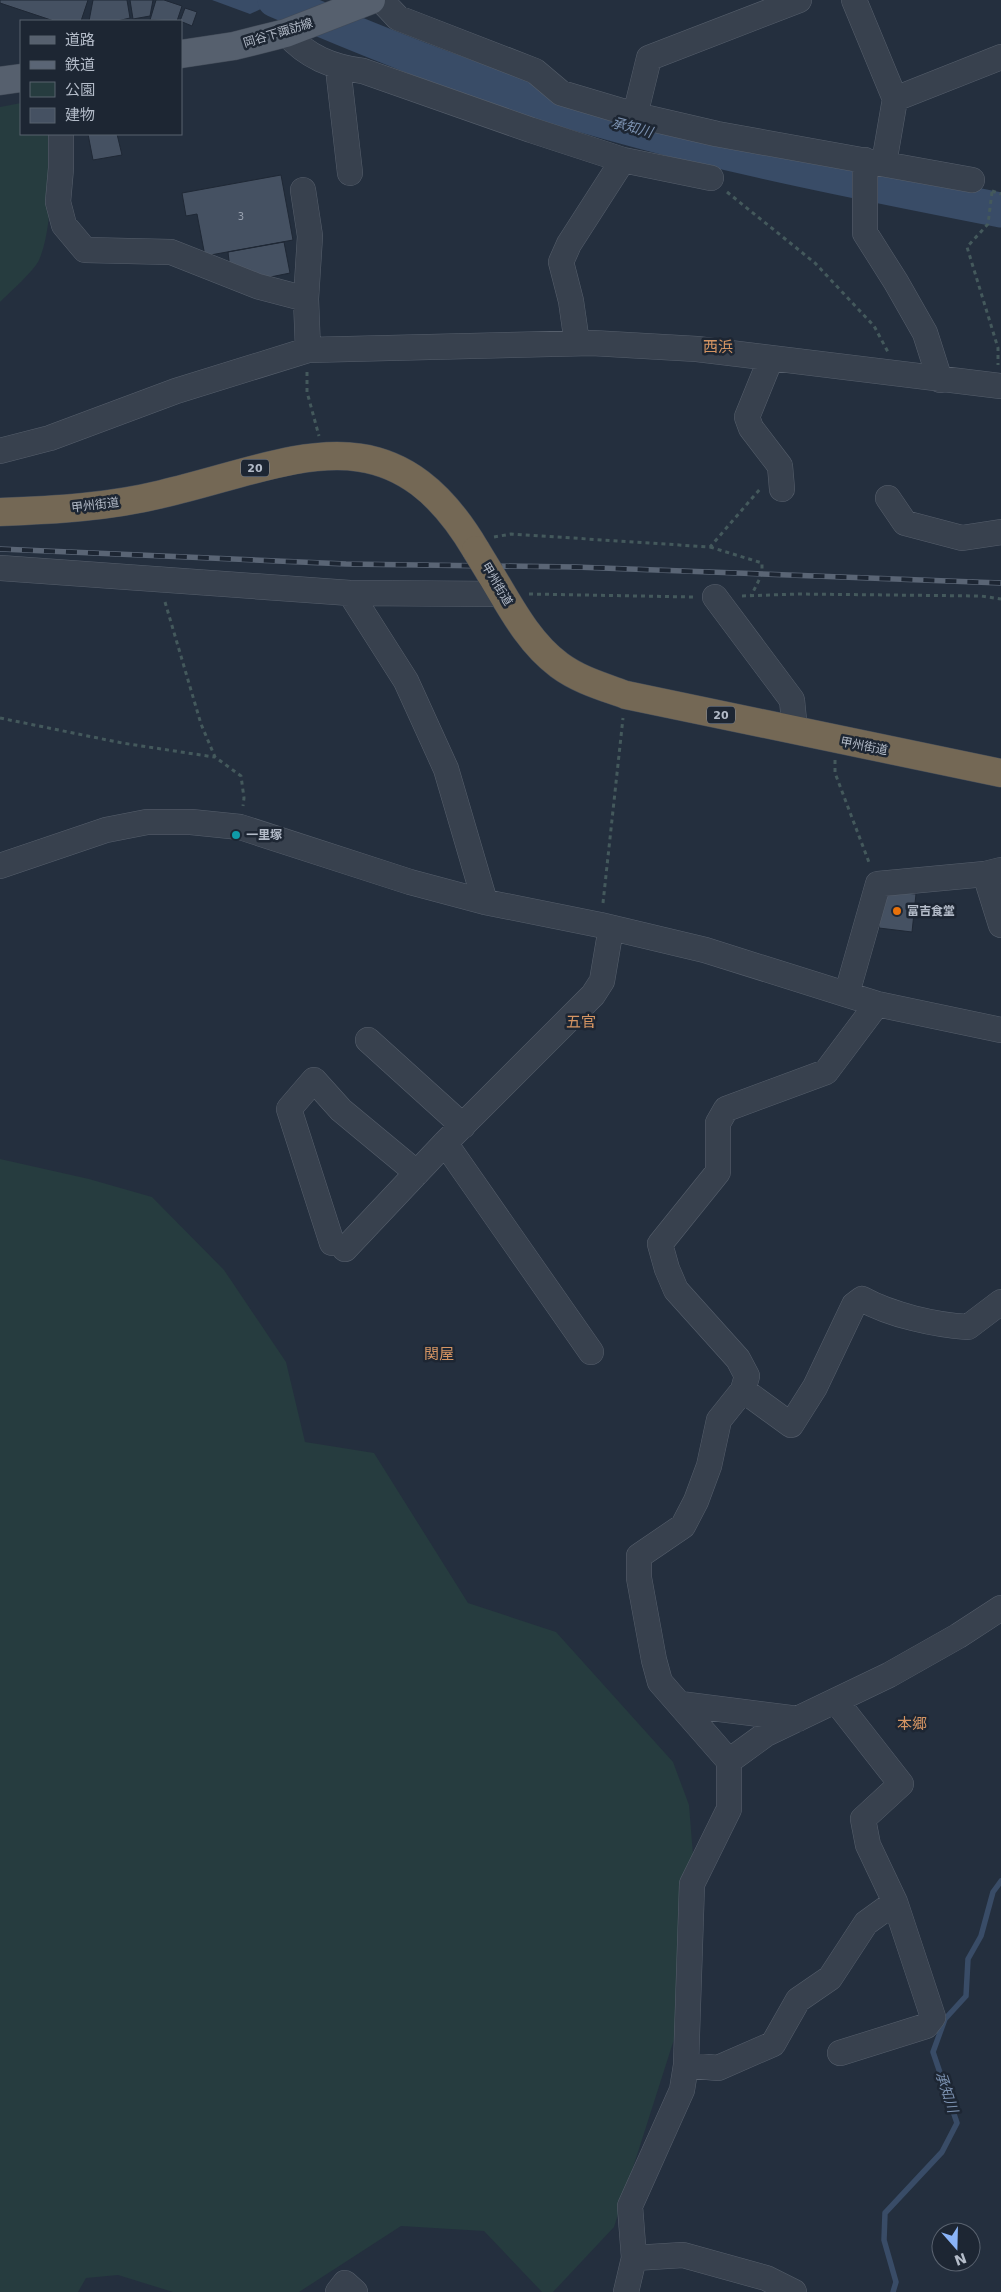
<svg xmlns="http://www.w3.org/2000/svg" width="1001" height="2292" viewBox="0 0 1001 2292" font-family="'DejaVu Sans','Noto Sans JP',sans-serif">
<rect width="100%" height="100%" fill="#242f3e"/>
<path fill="#263c3f" d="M21 103V134H48C52 167 53 229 39 260 35 270 9 293 0 302V107Z
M0 1159 89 1179 152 1197 224 1270 286 1362 305 1442 374 1453 468 1603 556 1632 673 1762 689 1805 701 1955 614 2227 553 2292H542L484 2231 401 2226 299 2292H173L118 2275 86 2278 78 2292H0Z"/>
<path fill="#394c67" d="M212 0H280L250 14Z"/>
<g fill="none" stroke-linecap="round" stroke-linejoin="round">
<path stroke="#394c67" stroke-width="5.5" d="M893 2292 896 2282 884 2240 885 2213 942 2152 957 2123 933 2052 945 2019 966 1996 968 1959 981 1936 993 1892 1001 1881"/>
<path stroke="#394c67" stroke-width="35" d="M275 0C359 36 444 71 531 99 684 148 843 179 1001 210"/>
</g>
<path fill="#455162" stroke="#1f2835" d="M0 0H88L81 21H54L0 3Z
M93 0H127L130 18 117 21H89Z
M130 0H153L150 16 133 19Z
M156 0H164L182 6 177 21 150 20Z
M185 8 197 12 192 26 180 21Z
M88 134H117L122 155 93 160Z
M281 175 293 240 205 256 197 214 186 216 182 193Z
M284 242 290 273 246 282 230 270 228 252Z
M883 891 916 894 912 932 879 928Z"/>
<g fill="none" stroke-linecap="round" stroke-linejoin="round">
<g stroke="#565f6c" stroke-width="26">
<path id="minor" d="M381 0 398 18 535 71 561 93 635 115 717 134 972 180
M854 0 895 99 884 163
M286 33C307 57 332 67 363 71L531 130 623 160 711 178
M338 68 350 173
M895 99 1001 57
M635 115 649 58 799 0
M61 134V168L58 202 64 225 85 250 171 252 257 286 306 299
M865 160V233L896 282 925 333 940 380
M303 190 310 236 306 299 308 350
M577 343 571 301 561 262 569 244 623 160
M771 358 747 417 751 428 780 466 782 489
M0 451 50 438 176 391 308 350 592 343 697 349 1001 386
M888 498 905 523 962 538 1001 532
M0 568 350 593 503 594
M350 593 406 681 446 769 485 902
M715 597 792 700 795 731
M0 866 106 830 147 822H191L240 827 410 882 485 902 600 925 705 950 877 1004 1001 1030
M985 874 1001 925
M847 993 878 884 985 874 1001 870
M368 1040 463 1126
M445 1143 591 1352
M332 1243 289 1109 314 1080 341 1110 417 1173
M345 1249 445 1143 593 995 602 981 611 928
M743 1390 747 1376 738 1359 676 1290 667 1269 660 1244 718 1172V1123L726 1109 826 1072 877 1004
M836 1701 901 1784 863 1819 868 1845 895 1902 933 2017 926 2026 840 2053
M680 1704 798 1719
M729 1761 660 1682 654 1660 639 1578V1556L683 1526 696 1501 709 1466 719 1420 743 1390 791 1425 815 1387 854 1305 862 1299C891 1315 935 1325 968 1327L1001 1302
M686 2065 718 2068 773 2044 798 2000 830 1978 866 1923 895 1902
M634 2258 683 2255 766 2278 794 2292
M338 2292 345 2283 355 2292
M626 2292 634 2258 630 2206 682 2090 686 2065 692 1884 729 1809V1761L766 1734 889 1675 958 1636 1001 1608"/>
</g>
<g stroke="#414a57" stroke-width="29">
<path id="major" d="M181 54 234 46 286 33 371 0
M0 81 21 78"/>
</g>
<g stroke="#434c59" stroke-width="29">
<path id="highway" d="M0 512C55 510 109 507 162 494 291 464 390 404 476 550
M490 573C510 606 528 642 559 665 579 680 604 687 626 695L1001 773"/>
</g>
<path stroke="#44595c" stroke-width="3" stroke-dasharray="4 4" stroke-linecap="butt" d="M992 191 1001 194
M727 192 815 263 874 326 888 352
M992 192 988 224 967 247 998 348V365
M307 372V392L319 436
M494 537 511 534 710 547 760 489
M710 547 762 563V574L751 596
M529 594 693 597
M742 596 798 594 981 596 1001 599
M165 602 201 724 215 757 241 776 244 798 243 806
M0 718 122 743 214 757
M835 760V773L870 865
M603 903 623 718"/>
<use href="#minor" stroke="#38414e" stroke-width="25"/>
<use href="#major" stroke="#56606e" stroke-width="28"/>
<use href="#highway" stroke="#746855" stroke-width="28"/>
<g stroke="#5a6575" stroke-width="5.5">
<path id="rail" d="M0 549 346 564 575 567 1001 583"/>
</g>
<use href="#rail" stroke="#1d2633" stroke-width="4" stroke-dasharray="11" stroke-linecap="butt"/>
<g stroke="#434c59" stroke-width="29" stroke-linecap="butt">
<path id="highway-bridge" d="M476 550 490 573"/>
</g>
<use href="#highway-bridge" stroke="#746855" stroke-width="28"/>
</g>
<circle fill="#0f9aa8" stroke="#1d2633" stroke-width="2" cx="236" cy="835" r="5"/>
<circle fill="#e8710a" stroke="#1d2633" stroke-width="2" cx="897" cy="911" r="5"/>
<g text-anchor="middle" stroke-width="5" stroke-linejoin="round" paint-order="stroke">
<g font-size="10" fill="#98a1af">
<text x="241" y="220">3</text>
</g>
<g fill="#1d2633" stroke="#878f9c" stroke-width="1">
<rect x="241" y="459.5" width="28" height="17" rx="4"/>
<rect x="707" y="706.5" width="28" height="17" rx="4"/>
</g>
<g font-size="11" font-weight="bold" fill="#b4bcc9">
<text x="255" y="472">20</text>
<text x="721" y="719">20</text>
</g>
<g font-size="12" fill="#b4bcc9" stroke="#1d2633">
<text transform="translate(278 33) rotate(-17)" y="4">岡谷下諏訪線</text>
<text transform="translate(95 505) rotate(-7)" y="4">甲州街道</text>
<text transform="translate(497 584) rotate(59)" y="4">甲州街道</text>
<text transform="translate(864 746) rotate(11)" y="4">甲州街道</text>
</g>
<g font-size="12" font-weight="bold" fill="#b4bcc9" stroke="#1d2633" text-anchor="start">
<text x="246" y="839">一里塚</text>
<text x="907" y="915">富吉食堂</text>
</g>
<g font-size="14" font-style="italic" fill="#7c92b1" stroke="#1d2633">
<text transform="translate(632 127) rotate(15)" y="5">承知川</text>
<text transform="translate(947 2092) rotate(72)" y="5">承知川</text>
</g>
<g font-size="15" fill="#d59563" stroke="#1d2633">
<text x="718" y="352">西浜</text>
<text x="581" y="1027">五官</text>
<text x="439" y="1359">関屋</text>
<text x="912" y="1729">本郷</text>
</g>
</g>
<rect x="20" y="20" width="162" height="115" fill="#1d2633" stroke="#59626f"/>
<rect x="30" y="36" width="25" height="8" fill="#56606e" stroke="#59626f"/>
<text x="65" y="45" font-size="15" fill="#b4bcc9">道路</text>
<rect x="30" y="61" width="25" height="8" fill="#5a6575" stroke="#59626f"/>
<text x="65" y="70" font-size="15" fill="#b4bcc9">鉄道</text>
<rect x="30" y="82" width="25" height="15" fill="#263c3f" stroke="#59626f"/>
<text x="65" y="95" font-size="15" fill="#b4bcc9">公園</text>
<rect x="30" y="108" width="25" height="15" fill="#455162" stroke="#59626f"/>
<text x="65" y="120" font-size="15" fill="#b4bcc9">建物</text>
<g transform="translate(956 2247) rotate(160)"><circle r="24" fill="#1d2633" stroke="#59626f"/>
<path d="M0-4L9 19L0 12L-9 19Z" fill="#8ab4f8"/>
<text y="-8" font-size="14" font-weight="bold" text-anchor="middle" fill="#b4bcc9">N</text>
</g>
</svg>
